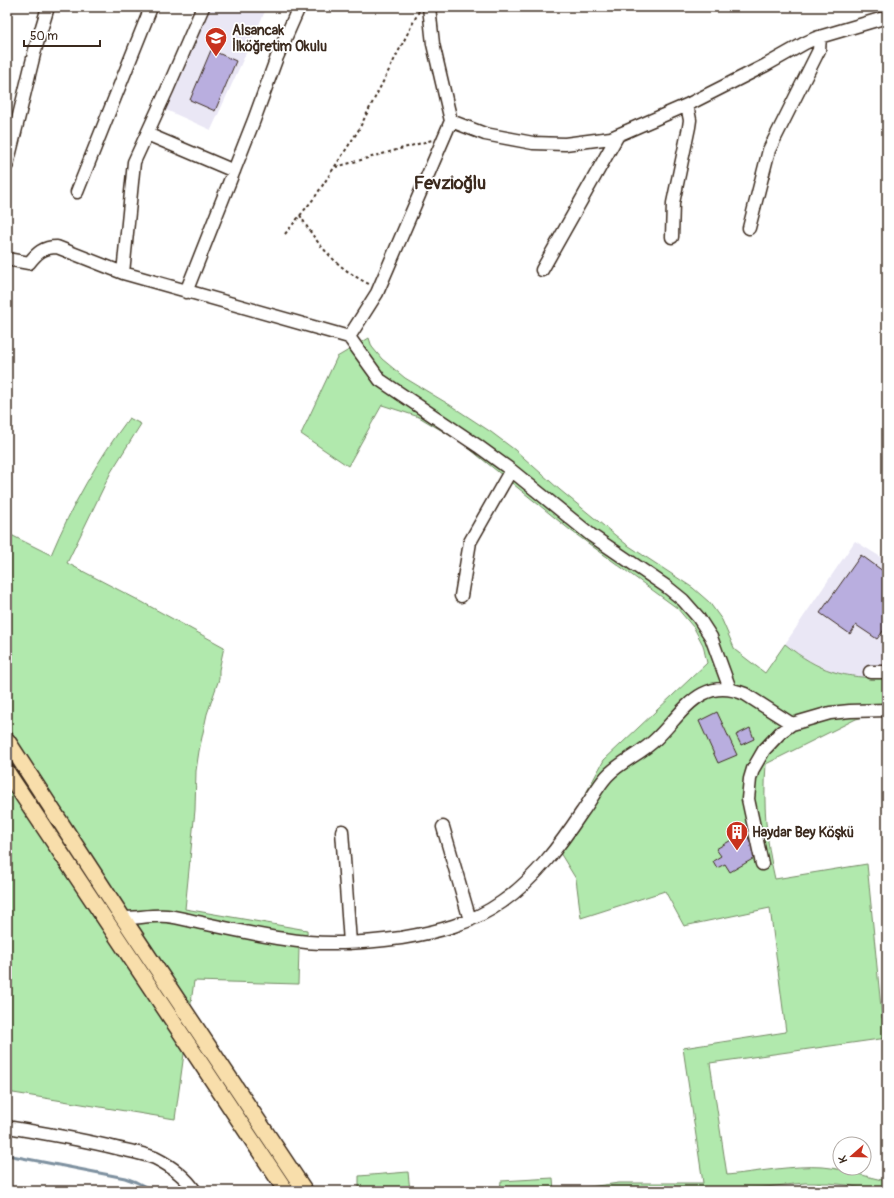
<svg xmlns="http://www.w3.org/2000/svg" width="894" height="1198" viewBox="0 0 894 1198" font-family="Pangolin,sans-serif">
<rect width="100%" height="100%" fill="#fff"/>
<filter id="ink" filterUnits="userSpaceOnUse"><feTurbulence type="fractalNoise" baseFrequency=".025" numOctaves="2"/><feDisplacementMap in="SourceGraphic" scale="8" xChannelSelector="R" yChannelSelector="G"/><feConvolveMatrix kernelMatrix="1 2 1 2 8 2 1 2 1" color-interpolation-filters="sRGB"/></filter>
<g filter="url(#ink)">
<path fill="#eae7f5" d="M210 7H267L211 130 164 109Z
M855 541 887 561V678L856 677 834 673 804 658 785 644Z"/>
<path fill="#b1e9ad" stroke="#768a66" d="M369 338 372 347 382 359 405 378 450 405 491 432 515 450 560 490 626 544 693 588 709 602 722 620 735 650 765 673 785 644C819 672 844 678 887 678V715L868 716 856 719 766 764C763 804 766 841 775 879L867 864 882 1018H887V1038L710 1063 727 1175C758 1172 792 1165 823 1167 845 1169 866 1177 887 1181V1191H876L847 1185 828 1183H805L725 1191H559L619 1183H703L683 1048 786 1032 770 908 684 926 665 891 581 918 576 879 554 843 580 804 604 760 707 663 703 645 694 628 677 608 570 530 461 442 419 417 382 405 348 466 301 434 337 357Z
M129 418 141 424 111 472 67 563 142 602 224 647 219 670V679L207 714 199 751 196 771 195 810 185 909 307 930 308 948H299L298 984 194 981 175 1119 7 1092V533L51 555C72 505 97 461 129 418Z
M408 1172 410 1191H359V1176Z
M553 1178 554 1191H500L501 1181Z"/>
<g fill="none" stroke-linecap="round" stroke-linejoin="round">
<path stroke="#7e91a0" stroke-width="3" d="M7 1155 125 1178 136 1182 154 1191"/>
</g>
<path fill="#b9aedf" stroke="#3b2a1e" d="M211 50 236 61 215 111 190 100Z
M861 555 887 574V632L884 630 877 639 856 625 850 634 820 613Z
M717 712 737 755 718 763 699 721Z
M750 728 754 739 741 745 736 735Z
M745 832 758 856 730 872 725 864 717 868 713 861 721 856 716 849Z"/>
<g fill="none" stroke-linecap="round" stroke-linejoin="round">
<g stroke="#3b2a1e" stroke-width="15">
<path id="minor" d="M451 121 485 134 533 143 565 144 611 138 687 105 766 65 805 43 816 38 887 17
M147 134 234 171
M7 165 35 50 48 7
M77 192 150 10V7
M749 228 769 150 819 50 820 37
M672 237 673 203 689 127 690 120 687 105
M7 259 29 263C37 253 43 247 57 247L123 273 349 337 380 380 478 446 511 470 591 535 667 587 683 600 698 617 711 637 730 689
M542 270 618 135
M123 273 134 162 167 90 203 7
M186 292 254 120 277 57 299 7
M349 337 377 293 451 121 433 44 429 7
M461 596 470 542 511 470
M870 672H887
M443 827 470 920
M342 831 350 943
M762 864 748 799 750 779 753 769 764 750 781 732 792 724 830 713 850 711 887 710
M123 918C137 918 152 915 167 916 178 917 191 921 202 923 230 929 257 935 284 939 324 946 362 943 401 938 437 932 471 924 502 902 535 879 560 845 582 812 591 800 597 787 607 776 621 761 641 754 656 739 683 713 701 675 745 694L792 724
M7 1127C43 1133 80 1139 116 1148 129 1151 142 1153 155 1158 171 1166 185 1176 195 1191"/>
</g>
<g stroke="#3b2a1e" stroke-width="18">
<path id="major" d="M7 740 123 918 305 1191
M7 772 286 1191"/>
</g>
<path stroke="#3b2a1e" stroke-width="2" stroke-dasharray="3 3" stroke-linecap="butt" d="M336 167 432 140
M300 215C317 245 338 269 369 284
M285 234 315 197 358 131 419 11"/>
<use href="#minor" stroke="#fff" stroke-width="12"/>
<use href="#major" stroke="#f8deab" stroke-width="15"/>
</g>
</g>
<defs>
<g id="school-pin" transform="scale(1.15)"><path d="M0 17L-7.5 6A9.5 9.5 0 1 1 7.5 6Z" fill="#c8321e" stroke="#fff"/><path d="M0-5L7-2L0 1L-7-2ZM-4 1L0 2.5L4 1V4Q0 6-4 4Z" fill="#fff"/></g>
<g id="building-pin" transform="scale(1.15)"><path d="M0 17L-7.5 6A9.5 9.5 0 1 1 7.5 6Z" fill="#c8321e" stroke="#fff"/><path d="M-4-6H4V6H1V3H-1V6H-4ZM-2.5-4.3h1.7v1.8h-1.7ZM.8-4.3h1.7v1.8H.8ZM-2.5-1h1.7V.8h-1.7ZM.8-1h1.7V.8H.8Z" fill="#fff"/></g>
</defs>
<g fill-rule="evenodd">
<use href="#school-pin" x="216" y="38"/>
<use href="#building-pin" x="737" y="832"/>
</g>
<g text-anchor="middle" stroke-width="3.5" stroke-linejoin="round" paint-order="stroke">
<g font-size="14" font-weight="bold" fill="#3b2a1e" stroke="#fff" text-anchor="start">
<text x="232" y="35">Alsancak<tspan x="232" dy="16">İlköğretim Okulu</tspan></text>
<text x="752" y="837">Haydar Bey Köşkü</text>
</g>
<g font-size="18" font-weight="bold" fill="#3b2a1e" stroke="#fff">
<text x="450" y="189">Fevzioğlu</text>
</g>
</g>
<rect width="894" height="1198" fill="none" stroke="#fff" stroke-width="24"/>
<rect x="12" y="12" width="870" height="1174" fill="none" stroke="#3b2a1e" stroke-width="1.5" filter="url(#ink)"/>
<g transform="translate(852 1156) rotate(250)"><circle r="19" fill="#ffffff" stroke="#b1aaa5"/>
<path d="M0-3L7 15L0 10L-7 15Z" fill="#c8321e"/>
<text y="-6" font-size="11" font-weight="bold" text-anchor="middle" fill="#3b2a1e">K</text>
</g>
<path d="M24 40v6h76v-6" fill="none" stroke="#3b2a1e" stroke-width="2"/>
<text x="30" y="40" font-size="12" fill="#3b2a1e" stroke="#ffffff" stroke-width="3" paint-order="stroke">50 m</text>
</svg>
